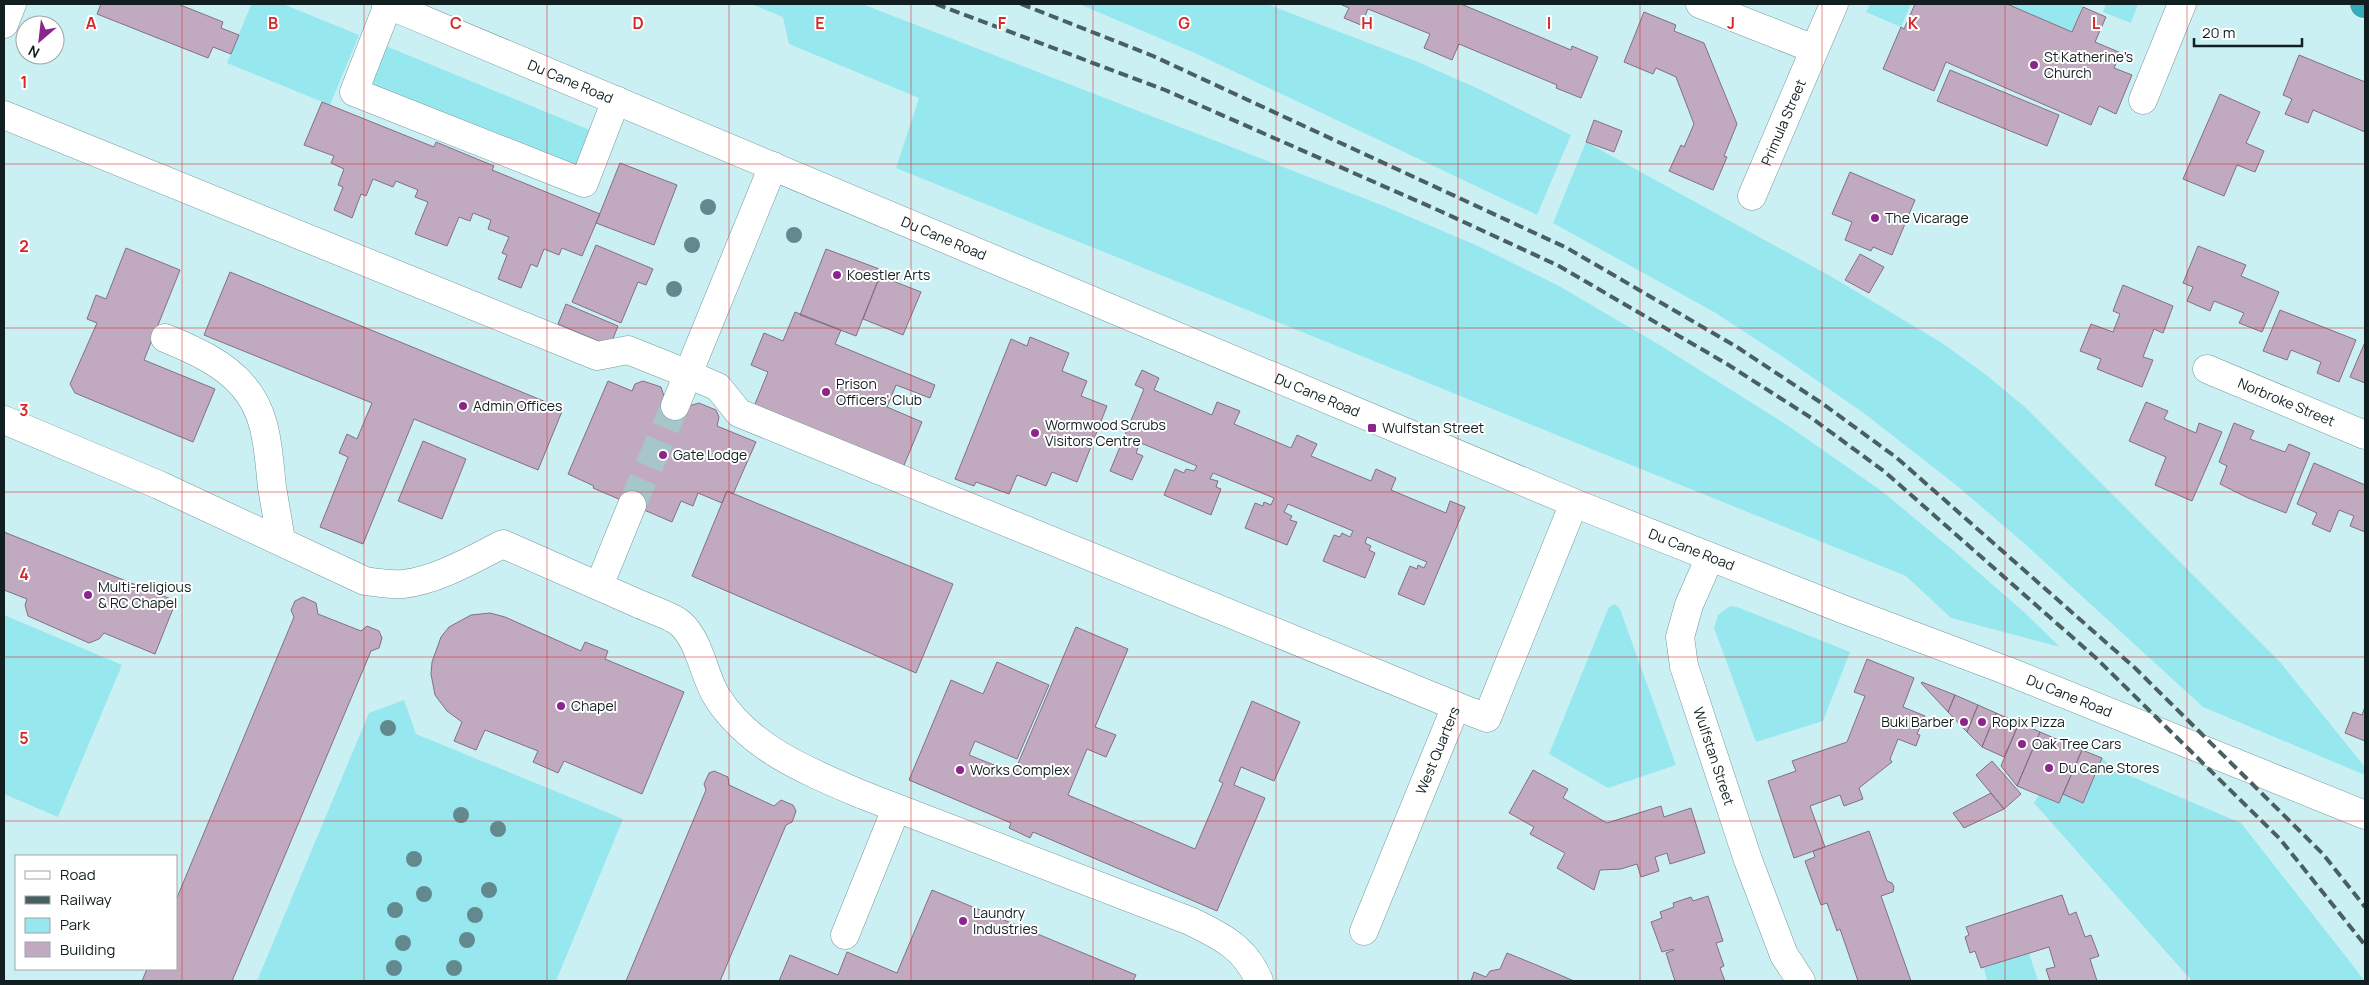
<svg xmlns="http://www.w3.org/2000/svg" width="2369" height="985" viewBox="0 0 2369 985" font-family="Manrope,sans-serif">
<rect width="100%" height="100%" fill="#cbf0f3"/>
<path fill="#97e7ef" d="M249 4H283L359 35 330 105 227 63 251 5Z
M751 4H862L1384 206 1478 246 1559 286 1658 344 1787 425 1883 492 1954 551 2025 613 2060 647 1951 618 1906 576 896 168 919 98 789 44 783 17Z
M1079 4H1267L1418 62 1481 90 1571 135 1537 215 1197 54Z
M1870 4H1911L1901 27 1866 12Z
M2007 4H2083L2072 32Z
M2106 4H2138L2131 23 2103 12Z
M381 44 592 131 578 163 573 167 369 85Z
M1586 142 1832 277 1942 343 1985 374 2026 408 2280 662 2365 767V775L2203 707 2025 544 1956 485 1865 414 1783 357 1714 312 1553 223Z
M1615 604 1620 609 1676 765 1608 788 1549 754 1609 607Z
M1730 606 1737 607 1850 652 1823 721 1756 742 1714 628 1718 615Z
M4 615 122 665 58 817 4 794Z
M404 700 416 734 623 819 556 981H257L369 713Z
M2102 758 2116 770 2241 823 2365 981H2192L2034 803 2039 795 2059 803 2063 794 2083 803Z
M2029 953 2038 981H1987L1984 968Z"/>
<path fill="#c1aabf" stroke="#846f83" d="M101 4H178L223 22 221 28 239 35 231 54 213 47 208 58 97 14Z
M1340 4H1461L1571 50 1572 46 1598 57 1581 98 1556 88 1557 85 1459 44 1452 60 1424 48 1430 34 1368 9 1361 25 1344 18 1349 8Z
M1915 4H2007L2072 32 2083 7 2106 17 2095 42 2121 53 2114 68 2132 75 2116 114 2099 106 2091 125 1946 62 1934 91 1883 69 1901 27 1904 29Z
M1644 12 1676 25 1674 31 1704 43 1737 124 1724 156 1727 157 1713 190 1669 171 1681 145 1684 147 1694 124 1676 77 1656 68 1653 74 1624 62Z
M2299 55 2365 82V132L2313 110 2308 123 2285 114 2292 99 2283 95Z
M1950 70 2059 115 2047 146 1937 101Z
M2220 94 2260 112 2246 143 2264 151 2255 172 2237 165 2224 196 2183 179Z
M322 102 434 147 436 142 494 166 492 170 600 214 582 256 562 248 559 255 544 249 537 267 531 264 521 288 498 279 507 255 502 253 509 237 488 229 491 220 473 213 470 221 459 217 447 246 415 234 428 202 415 197 418 190 396 181 393 187 373 179 366 196 361 194 352 218 334 210 343 187 338 185 344 169 331 163 334 156 304 145Z
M1594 120 1622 131 1614 152 1586 142Z
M620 163 677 185 654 245 596 223Z
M1850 172 1915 200 1892 255 1873 247 1871 251 1845 240 1852 222 1832 214Z
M596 245 653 269 646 285 638 282 621 323 572 302Z
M2198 246 2246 265 2241 276 2279 292 2262 332 2239 323 2244 313 2214 301 2210 311 2187 301 2193 287 2183 283Z
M126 248 180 270 144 360 215 389 193 442 75 393 70 384 97 323 87 319 96 295 106 299Z
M826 249 882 270 856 336 800 315Z
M1860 254 1884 267 1869 293 1845 280Z
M230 272 563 409 538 470 414 419 363 544 320 527 348 457 339 453 347 434 357 439 372 403 204 335Z
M880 276 921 292 903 335 863 319Z
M2123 285 2173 306 2163 333 2154 329 2143 357 2153 360 2142 387 2097 369 2101 359 2080 351 2091 324 2113 332 2120 314 2113 311Z
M566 304 618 326 610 346 558 324Z
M2280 310 2356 340 2339 382 2317 373 2321 362 2291 350 2287 360 2263 351Z
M795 312 841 330 835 344 935 385 930 398 896 385 887 407 922 422 902 470 753 409 768 372 751 365 764 333 783 341Z
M1030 337 1069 353 1062 371 1087 381 1081 396 1107 406 1077 482 1052 472 1046 486 1017 475 1009 494 976 482 974 486 955 479 1011 339 1027 346Z
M2365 342V383L2350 377Z
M1142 370 1159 378 1154 390 1212 415 1217 402 1240 411 1234 424 1291 448 1297 435 1317 444 1311 456 1371 481 1376 469 1396 478 1391 490 1446 513 1450 501 1465 507 1424 605 1398 594 1410 566 1417 569 1418 565 1424 568 1427 562 1367 537 1365 543 1371 546 1369 550 1375 553 1365 578 1323 561 1334 535 1340 537 1342 533 1350 537 1353 531 1288 504 1284 512 1292 516 1290 520 1297 522 1287 545 1245 528 1255 503 1263 506 1264 502 1271 505 1274 498 1213 473 1210 479 1218 481 1216 487 1221 489 1211 515 1164 495 1175 469 1184 473 1186 469 1194 471 1197 466 1131 439 1129 445 1138 448 1136 453 1143 456 1132 480 1110 471 1144 389 1135 385Z
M608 381 632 391 635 384 643 381 661 387 664 396 662 400 687 411 689 406 699 403 716 410 719 417 717 426 756 442 733 494 727 491 722 503 698 493 693 506 681 501 672 522 593 488 594 486 568 474Z
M2146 402 2168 411 2164 419 2196 433 2199 423 2222 432 2192 501 2155 485 2166 457 2129 441Z
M2234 423 2254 431 2250 439 2269 446 2285 452 2289 444 2310 453 2286 513 2248 498 2220 484 2227 466 2219 462Z
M423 441 466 459 442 519 398 501Z
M2314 463 2365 485V532L2350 526 2354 516 2339 510 2330 532 2312 524 2317 513 2297 504Z
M727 491 953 584 916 673 692 576Z
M4 532 176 601 155 654 104 633 99 639 89 643 28 616 25 605 27 599 4 590Z
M303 597 316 603 318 614 361 631 367 626 379 631 382 638 379 648 371 651 232 981H142L147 969H176V900L294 617 291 610 295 601Z
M490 613 505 617 581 651 585 642 608 651 605 659 684 692 642 794 564 761 558 773 533 762 538 751 485 730 476 750 454 741 462 722 447 711 435 695 431 674 432 662 441 637 449 627 471 615Z
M1076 627 1128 649 1095 727 1116 735 1106 757 1087 749 1068 795 1195 849 1223 783 1219 781 1252 701 1300 722 1274 781 1241 767 1234 785 1265 798 1217 911 1033 832 1030 838 1009 828 1011 823 909 780 951 680 983 694 997 662 1049 685 1017 759 975 741 969 755 1014 773Z
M1867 659 1914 678 1903 707 1925 716 1917 734 1920 735 1916 746 1898 739 1890 759 1892 762 1859 788 1863 799 1844 806 1840 795 1810 806 1825 847 1794 858 1768 781 1796 771 1792 761 1847 742 1865 696 1854 692Z
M1922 682 1955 695 1948 712 1921 683Z
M1955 695 1978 705 1967 732 1948 712Z
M1978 705 1996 713 1982 747 1967 732Z
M2365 707V741L2345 733 2353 712 2362 715Z
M1996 713 2019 723 2004 757 1982 747Z
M2019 723 2040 732 2017 786 2001 766Z
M2040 732 2082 750 2059 803 2017 786Z
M2082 750 2102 758 2083 803 2063 794Z
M1992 761 2021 794 2004 809 1976 775Z
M1533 770 1568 789 1563 798 1607 823 1661 806 1664 817 1691 808 1705 853 1670 864 1667 853 1655 857 1659 871 1641 877 1637 864 1621 869 1600 870 1594 890 1557 868 1565 853 1530 834 1534 827 1509 813Z
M714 771 728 777 729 785 774 806 781 800 793 805 796 811 794 817 792 822 786 825 720 981H626L706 790 704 784 709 773Z
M1991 793 2004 809 1964 828 1953 813Z
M1869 831 1887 881 1892 883 1894 887 1893 892 1881 896 1911 981H1858L1840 929 1837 931 1827 903 1821 905 1805 861 1815 857 1813 851Z
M932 890 1136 975 1133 981H779L790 955 838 975 847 952 897 973Z
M2062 895 2069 915 2076 912 2085 937 2091 935 2099 956 2090 959 2097 981H2050L2046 969 2055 967 2049 947 1981 968 1975 951 1970 953 1965 937 1969 935 1966 927Z
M1708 896 1723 941 1716 943 1724 966 1720 968 1725 981H1675L1666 953 1674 950 1673 949 1662 952 1651 922 1662 918 1660 912 1674 907 1673 903 1691 897 1693 901Z
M1507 953 1539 966 1574 981H1471L1474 972 1486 977 1490 971 1500 969Z"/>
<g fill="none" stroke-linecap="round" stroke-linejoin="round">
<path stroke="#a6c6c9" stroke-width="28" stroke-dasharray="28 14" stroke-linecap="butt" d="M632 505 675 406"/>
<g stroke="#77999d" stroke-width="29">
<g id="minor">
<path id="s1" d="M386 4 1574 503 1845 610 2005 670 2365 815"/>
<path d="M1700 4 1814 49"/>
<path d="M388 5 354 92 584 183 616 100"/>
<path d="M4 24 12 4"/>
<path d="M2143 100 2182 4"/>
<path d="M4 115 597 356 628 350 688 374 675 406"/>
<path d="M773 166 688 374 718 387 739 413 1456 706"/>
<path id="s2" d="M1752 196 1834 4"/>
<path d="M165 338C192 349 224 363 243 386 268 414 268 452 272 487 275 505 278 523 281 540"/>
<path id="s3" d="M2207 369 2365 435"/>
<path d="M4 420 159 485 365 581C378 583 390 585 403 584 438 580 473 559 503 544 549 564 594 584 639 604 650 609 672 616 680 623 701 642 703 675 717 697 750 749 809 772 863 795L1190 921C1221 936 1246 948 1259 981"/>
<path id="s4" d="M1710 557 1689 605 1680 637 1684 666 1748 860 1784 955 1801 981"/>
<path d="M599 586 632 505"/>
<path id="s5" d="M1364 931 1456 706 1487 718 1574 503"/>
<path d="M845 935 896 809"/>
</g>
</g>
<g stroke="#fff" stroke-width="29">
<path id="highway" d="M2364 4H2365"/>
</g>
<use href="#minor" stroke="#fff" stroke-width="28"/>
<use href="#highway" stroke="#36aeb9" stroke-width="28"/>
<path stroke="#4a5f61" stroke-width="4" stroke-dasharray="10 5" stroke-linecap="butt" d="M936 4 1165 90 1440 211 1559 266 1727 364 1813 419 1885 472 2096 658 2280 839 2365 945
M1021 4 1153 56 1567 248 1737 347 1823 404 1897 458 2135 668 2323 854 2365 907"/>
</g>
<g fill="#62898d">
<circle cx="708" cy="207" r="8"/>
<circle cx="794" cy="235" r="8"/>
<circle cx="692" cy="245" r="8"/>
<circle cx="674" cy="289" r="8"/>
<circle cx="388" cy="728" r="8"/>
<circle cx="461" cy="815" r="8"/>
<circle cx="498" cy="829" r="8"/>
<circle cx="414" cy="859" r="8"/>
<circle cx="489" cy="890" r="8"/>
<circle cx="424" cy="894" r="8"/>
<circle cx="395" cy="910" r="8"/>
<circle cx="475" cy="915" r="8"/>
<circle cx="467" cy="940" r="8"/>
<circle cx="403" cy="943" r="8"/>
<circle cx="394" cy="968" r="8"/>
<circle cx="454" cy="968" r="8"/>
</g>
<path fill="none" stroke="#d62828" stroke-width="1" stroke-opacity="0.55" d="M182 4V981M364 4V981M547 4V981M729 4V981M911 4V981M1093 4V981M1276 4V981M1458 4V981M1640 4V981M1822 4V981M2005 4V981M2187 4V981M4 164H2365M4 328H2365M4 492H2365M4 657H2365M4 821H2365"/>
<g fill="#8c258b" stroke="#fff" stroke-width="2">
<circle cx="2034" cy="65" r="5"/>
<circle cx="1875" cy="218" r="5"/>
<circle cx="837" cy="275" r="5"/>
<circle cx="826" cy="392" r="5"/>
<circle cx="463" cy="406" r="5"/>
<rect x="1367" y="423" width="10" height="10" rx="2.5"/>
<circle cx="1035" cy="433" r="5"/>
<circle cx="663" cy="455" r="5"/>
<circle cx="88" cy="595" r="5"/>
<circle cx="561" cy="706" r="5"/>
<circle cx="1964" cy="722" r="5"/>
<circle cx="1982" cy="722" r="5"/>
<circle cx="2022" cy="744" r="5"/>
<circle cx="2049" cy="768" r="5"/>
<circle cx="960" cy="770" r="5"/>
<circle cx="963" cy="921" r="5"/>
</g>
<g text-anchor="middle" stroke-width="4" stroke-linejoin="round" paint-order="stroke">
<g font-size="14" fill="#111f20" stroke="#fff" text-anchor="start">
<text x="2044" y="62">St Katherine's<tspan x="2044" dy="16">Church</tspan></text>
<text x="1885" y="223">The Vicarage</text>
<text x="847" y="280">Koestler Arts</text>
<text x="836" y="389">Prison<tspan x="836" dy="16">Officers' Club</tspan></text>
<text x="473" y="411">Admin Offices</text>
<text x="1045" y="430">Wormwood Scrubs<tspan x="1045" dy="16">Visitors Centre</tspan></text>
<text x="1382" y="433">Wulfstan Street</text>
<text x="673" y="460">Gate Lodge</text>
<text x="98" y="592">Multi-religious<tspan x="98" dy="16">&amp; RC Chapel</tspan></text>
<text x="571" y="711">Chapel</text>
<text x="1954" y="727" text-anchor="end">Buki Barber</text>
<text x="1992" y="727">Ropix Pizza</text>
<text x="2032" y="749">Oak Tree Cars</text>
<text x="2059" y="773">Du Cane Stores</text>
<text x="970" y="775">Works Complex</text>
<text x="973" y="918">Laundry<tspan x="973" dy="16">Industries</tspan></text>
</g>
<g font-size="14" fill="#111f20" stroke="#fff">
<text dy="5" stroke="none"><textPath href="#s1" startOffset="200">Du Cane Road</textPath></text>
<text dy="5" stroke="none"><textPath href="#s2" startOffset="80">Primula Street</textPath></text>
<text dy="5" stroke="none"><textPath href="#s1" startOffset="605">Du Cane Road</textPath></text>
<text dy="5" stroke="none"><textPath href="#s1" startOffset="1010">Du Cane Road</textPath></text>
<text dy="5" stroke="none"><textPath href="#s3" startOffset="86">Norbroke Street</textPath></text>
<text dy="5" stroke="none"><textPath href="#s1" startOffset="1415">Du Cane Road</textPath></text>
<text dy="5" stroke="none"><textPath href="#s1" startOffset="1820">Du Cane Road</textPath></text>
<text dy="5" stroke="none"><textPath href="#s5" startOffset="195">West Quarters</textPath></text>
<text dy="5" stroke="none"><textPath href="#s4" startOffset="210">Wulfstan Street</textPath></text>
</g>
</g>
<g font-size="16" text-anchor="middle" font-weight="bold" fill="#d62828" stroke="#fff" stroke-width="4" stroke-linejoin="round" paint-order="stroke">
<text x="91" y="29">A</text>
<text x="273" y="29">B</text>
<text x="456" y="29">C</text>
<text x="638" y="29">D</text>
<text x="820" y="29">E</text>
<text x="1002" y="29">F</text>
<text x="1184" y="29">G</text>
<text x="1367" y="29">H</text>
<text x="1549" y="29">I</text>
<text x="1731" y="29">J</text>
<text x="1913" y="29">K</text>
<text x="2096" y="29">L</text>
<text x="24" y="88">1</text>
<text x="24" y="252">2</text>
<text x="24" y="416">3</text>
<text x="24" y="580">4</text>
<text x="24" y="744">5</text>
</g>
<rect width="2369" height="985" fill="none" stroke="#111f20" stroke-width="10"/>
<rect x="15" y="855" width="162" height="115" fill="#ffffff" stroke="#a0a5a6"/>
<rect x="25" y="871" width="25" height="8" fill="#ffffff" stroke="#a0a5a6"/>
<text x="60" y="880" font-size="15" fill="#111f20">Road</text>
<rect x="25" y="896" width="25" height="8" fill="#4a5f61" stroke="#a0a5a6"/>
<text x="60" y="905" font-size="15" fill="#111f20">Railway</text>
<rect x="25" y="918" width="25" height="15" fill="#97e7ef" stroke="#a0a5a6"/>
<text x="60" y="930" font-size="15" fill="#111f20">Park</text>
<rect x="25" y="942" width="25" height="15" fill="#c1aabf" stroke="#a0a5a6"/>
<text x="60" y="955" font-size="15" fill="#111f20">Building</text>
<g transform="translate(40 40) rotate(208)"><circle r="24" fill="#ffffff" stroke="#a0a5a6"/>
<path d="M0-4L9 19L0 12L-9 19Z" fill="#8c258b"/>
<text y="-8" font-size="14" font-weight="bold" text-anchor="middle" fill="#111f20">N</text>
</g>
<path d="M2194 38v8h108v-8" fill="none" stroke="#111f20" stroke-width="2.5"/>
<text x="2202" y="38" font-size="15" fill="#111f20" stroke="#ffffff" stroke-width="4" paint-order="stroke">20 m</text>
</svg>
